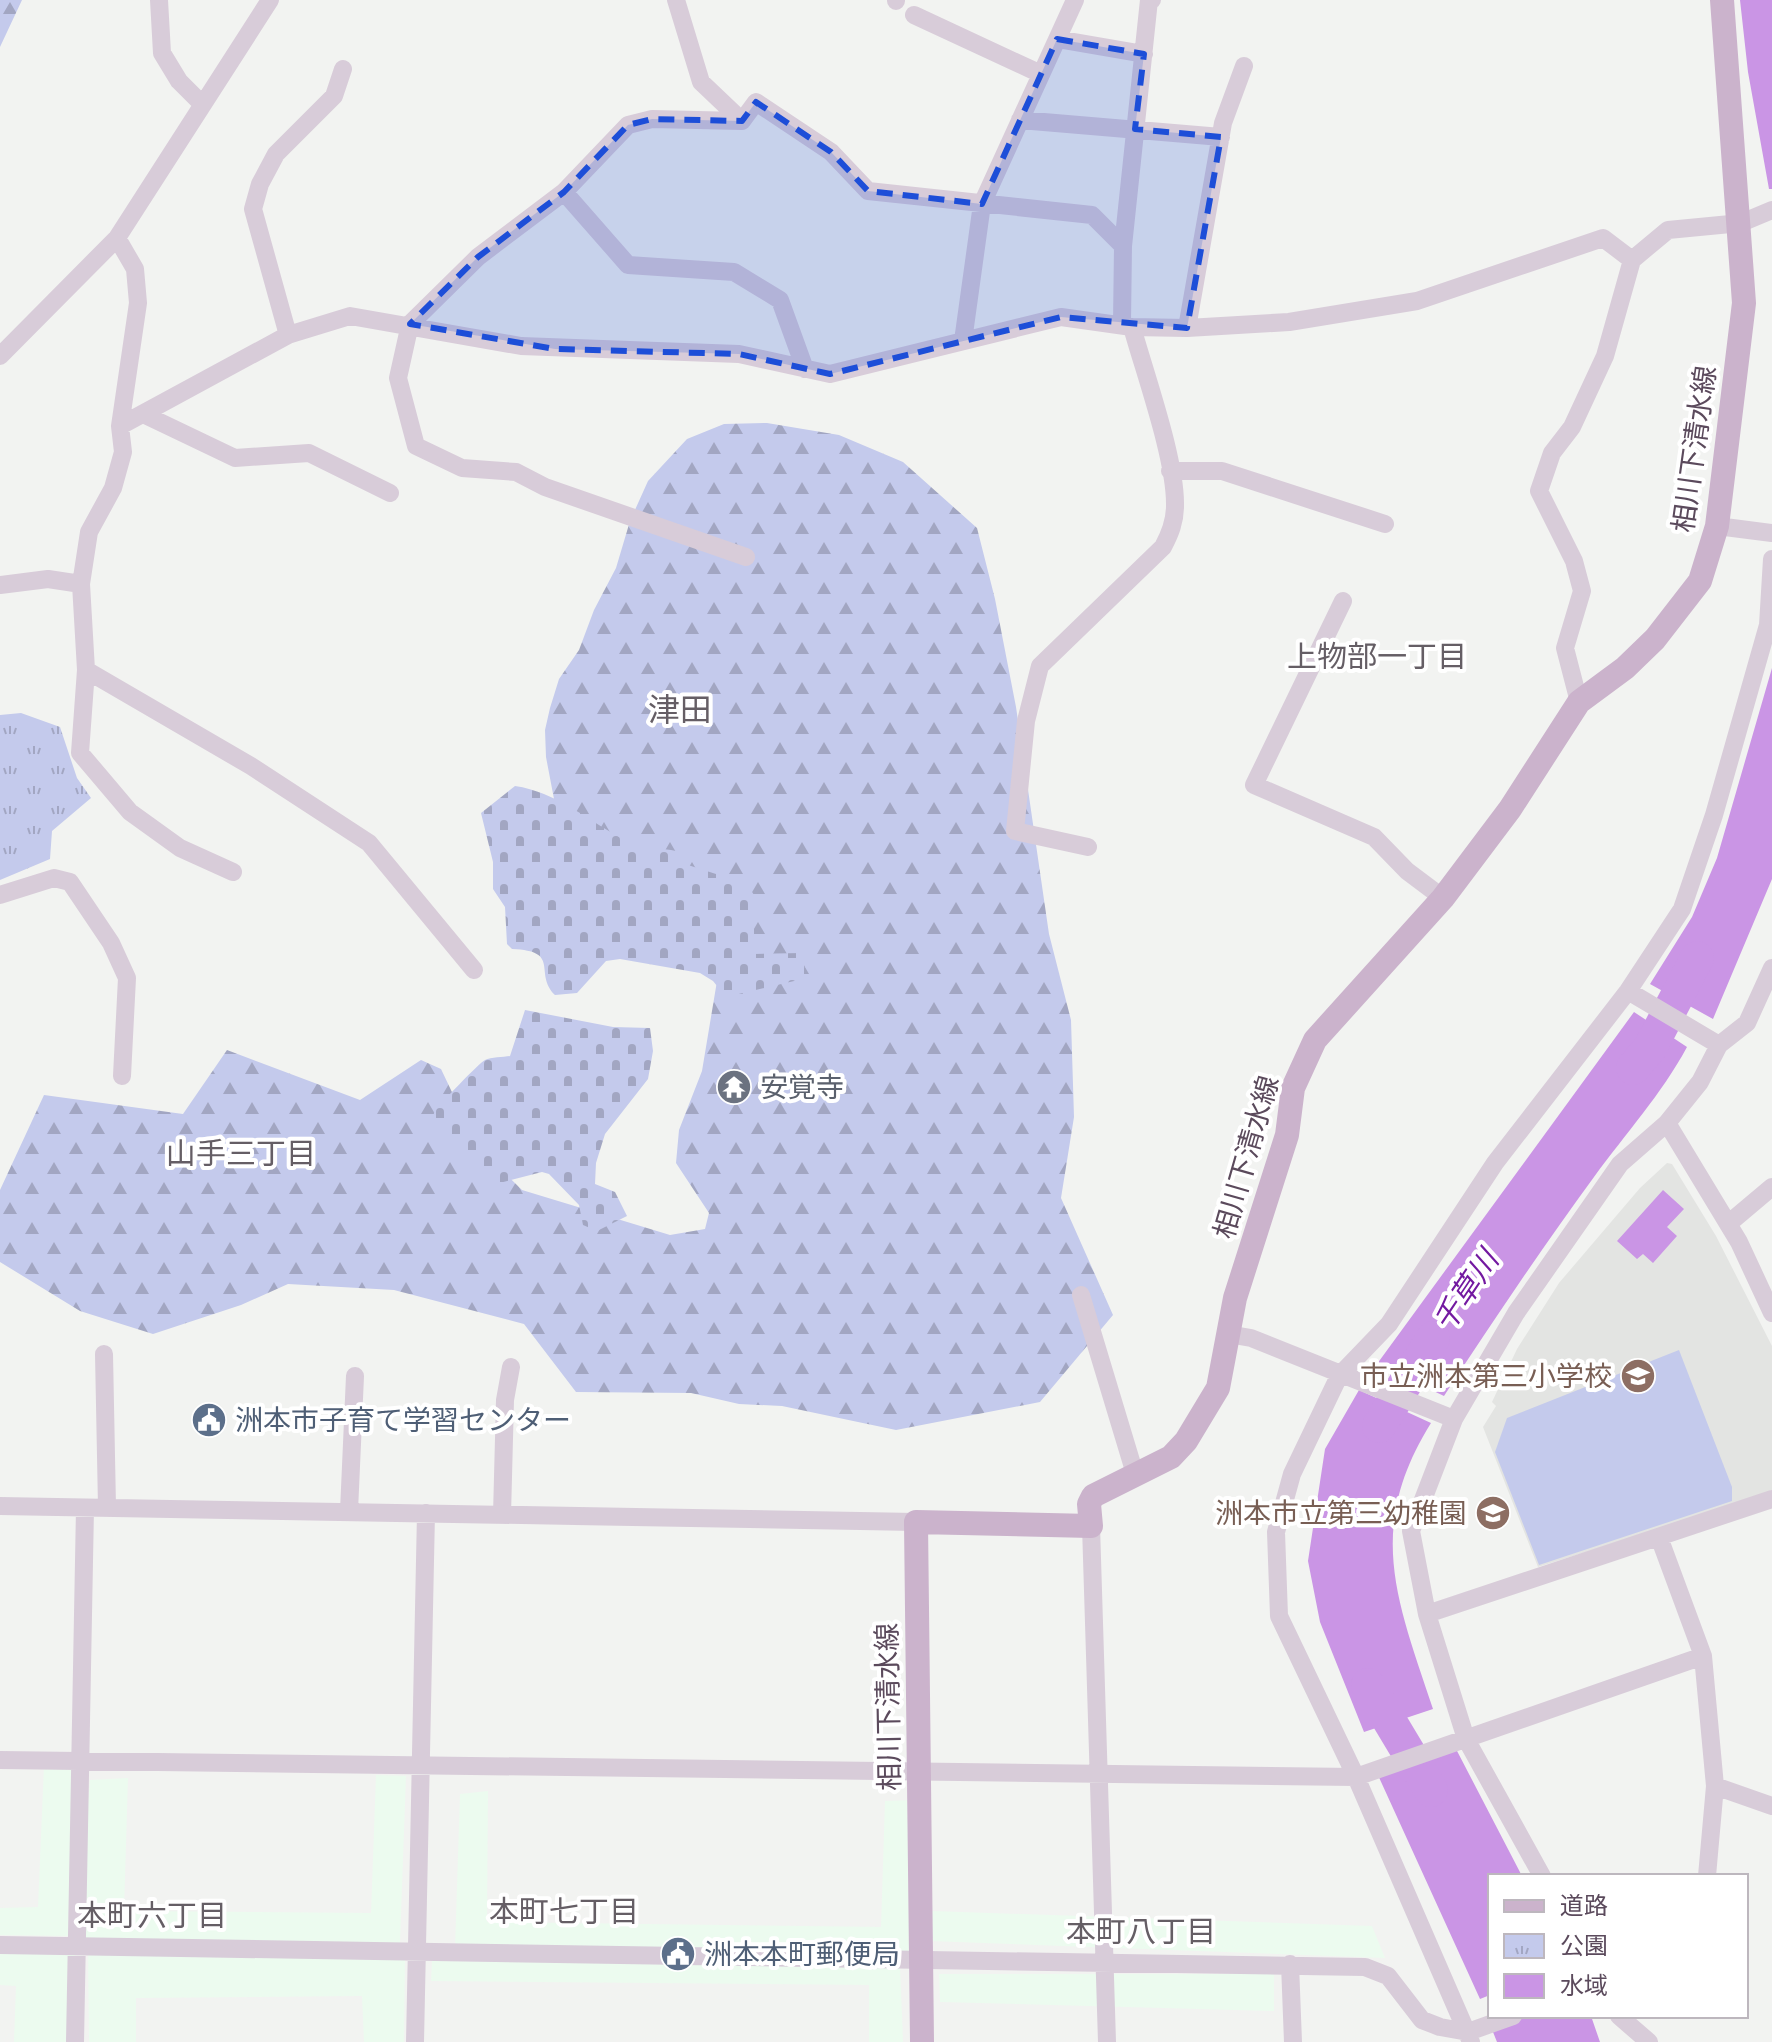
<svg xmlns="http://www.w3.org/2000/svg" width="1772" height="2042" viewBox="0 0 1772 2042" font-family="'PT Sans','Noto Sans JP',sans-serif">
<defs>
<pattern id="forest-firs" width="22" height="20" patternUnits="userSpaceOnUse" patternTransform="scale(2)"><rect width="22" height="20" fill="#c4caec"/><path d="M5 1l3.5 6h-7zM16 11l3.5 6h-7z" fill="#a2a6c2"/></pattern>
<pattern id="cemetery-stones" width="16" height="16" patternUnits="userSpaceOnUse" patternTransform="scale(2)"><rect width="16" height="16" fill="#c4caec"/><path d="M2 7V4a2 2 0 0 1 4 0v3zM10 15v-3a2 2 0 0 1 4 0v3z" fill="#a2a6c2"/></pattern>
<pattern id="park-tufts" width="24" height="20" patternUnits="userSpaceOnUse" patternTransform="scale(2)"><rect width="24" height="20" fill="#c4caec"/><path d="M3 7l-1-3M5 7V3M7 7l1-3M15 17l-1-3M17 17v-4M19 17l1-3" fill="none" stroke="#a2a6c2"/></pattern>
</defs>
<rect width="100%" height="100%" fill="#f2f3f1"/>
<path fill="#ecfbef" d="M44 1765 76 1768 71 1936 0 1935V1908L38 1907Z
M376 1775 406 1776 400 1943 76 1940 90 1780 128 1778 124 1911 371 1913Z
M488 1791 487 1922 881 1927 885 1801 915 1800 914 1951 455 1948 460 1794Z
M932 1911 1372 1926 1385 1958 929 1941Z
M88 1949 405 1957 404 2042H364L362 1996 136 1998V2042H89Z
M0 1952H75L72 2042H14L16 1986 0 1985Z
M432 1961 900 1965 903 2042H869V1985L431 1981Z
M939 1974H1274V2011L940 2002Z"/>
<path fill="#e3e4e2" d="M1667 1163 1672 1164 1716 1236 1772 1346V1490L1746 1502 1538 1567 1483 1427 1496 1406 1492 1402 1517 1349 1559 1283 1640 1188Z"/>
<path fill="url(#forest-firs)" d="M0 0H22L0 47Z
M767 423 839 435 903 462 977 528 995 599 1016 707 1049 934 1071 1020 1074 1117 1061 1198 1113 1315 1040 1402 896 1430 782 1406 739 1404 691 1393 576 1392 524 1324 394 1290 288 1284 241 1305 153 1334 80 1311 0 1262V1190L44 1095 183 1114 227 1050 360 1100 421 1060 441 1069 478 1147 522 1190 670 1235 705 1229 709 1213 676 1163 679 1130 702 1071 717 981 554 799 546 757 545 730 550 708 559 679 579 650 594 610 616 568 630 521 648 481 687 439 724 424Z"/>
<path fill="url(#cemetery-stones)" d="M515 786C556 792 586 819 621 838 637 848 664 848 682 852L688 865 747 884 754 895V954L802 953 807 978 726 997 713 981 700 973 620 959 606 961 577 993 555 995C533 973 562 951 512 949L507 944 505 907 493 889V862L481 813Z
M525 1010 613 1027 650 1028 653 1051 648 1079 605 1134 596 1163 595 1184 615 1192 627 1216 597 1231 583 1225 579 1205 549 1174 542 1172 492 1185 434 1130C432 1123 432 1117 435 1111 439 1105 479 1063 485 1060 491 1057 503 1057 510 1056Z"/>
<path fill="url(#park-tufts)" d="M21 713 60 727 77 778 91 798 52 831 50 859 0 880V715Z"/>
<path fill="#c4caec" d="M1679 1350 1732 1487V1501L1539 1565 1495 1452 1507 1418Z"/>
<path fill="#ca95e5" d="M1740 0H1772V189H1769L1748 72Z
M1772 668V879L1713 1019 1650 984 1692 917 1717 858Z
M1634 1012 1687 1047C1661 1095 1626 1133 1594 1177 1542 1248 1493 1321 1444 1396L1377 1364Z
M1663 1190 1684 1209 1667 1227 1677 1236 1653 1263 1643 1254 1637 1259 1617 1241Z
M1359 1390 1431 1423C1365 1529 1397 1600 1433 1709L1364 1732 1320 1622 1308 1561 1325 1449Z
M1456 1749 1522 1876H1490V1995L1480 1999 1377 1773Z
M1530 2016H1591L1600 2042H1497L1491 2027Z"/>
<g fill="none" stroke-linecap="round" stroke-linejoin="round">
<path stroke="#ca95e5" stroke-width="34" d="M1633 1068 1650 1048 1697 958
M1379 1426 1433 1338
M1368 1685 1431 1790"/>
<path stroke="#d8ccd9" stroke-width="18" d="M159 0 162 53 179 81 202 104
M676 0 701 82 742 121
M896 1V0
M914 15 1041 74
M1057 39 1144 54
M1020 120 1221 137
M564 192 628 265 734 272 780 300 805 369
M117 238 135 269 138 303 120 426 123 452 113 488 89 532 81 584 86 670 80 753 130 812 180 848 233 872
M1123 246 1149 0H1152
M1187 328 1223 123 1244 66
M288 335 253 209 260 184 276 154 334 96 343 69
M963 341 982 204 1075 0
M0 356 117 238 270 0
M143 414 235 458 309 453 390 493
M120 426 288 335 350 316 521 346 739 354 830 374 1061 317 1132 327 1187 328 1289 322 1417 301 1603 238 1632 260
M1170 471H1222L1385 524
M1717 526 1772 533
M746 557 545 487 516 472 462 468 416 446 398 378 410 324 478 257 564 192 628 125 652 119 742 121 756 102 831 152 868 191 1092 215 1123 246 1122 323
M0 585 48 579 81 584
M1343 601 1254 785 1374 837 1407 871 1443 898
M86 670 251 766 369 843 474 970
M1579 702 1565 648 1582 591 1574 561 1539 491 1552 453 1572 427 1605 356 1632 260 1668 230 1741 223 1772 210
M1088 847 1015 831 1026 721 1040 666 1163 547C1170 534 1175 522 1175 506 1176 460 1145 374 1132 327
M0 895 54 878 70 882 111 943 127 978 122 1076
M1628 991 1719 1045
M1667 1123 1739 1242 1772 1313
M1728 1224 1772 1187
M1081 1295 1135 1474
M1228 1334 1251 1338 1454 1419
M104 1354 107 1507
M0 1506 916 1522
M349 1511 355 1376
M502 1515 505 1400 511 1367
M1091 1526 1107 2042
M1659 1537 1703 1656 1715 1786 1707 1876
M1427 1614 1772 1499
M0 1760 1356 1777 1703 1656
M1715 1786 1772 1806
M1542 1876 1466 1739 1427 1614 1411 1531 1454 1419 1516 1313 1620 1164 1667 1123 1700 1082 1719 1045 1747 1023 1772 968
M0 1945 1365 1967 1388 1976 1422 2020 1440 2027 1468 2032 1513 2016
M1290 1964 1293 2042
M1619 2016 1649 2042
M75 2042 85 1508
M415 2042 426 1513
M1471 2042 1356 1777 1279 1616 1276 1532 1292 1474 1339 1376 1389 1324 1495 1163 1628 991 1682 909 1714 815 1768 625 1772 559"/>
<path stroke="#cbb3cc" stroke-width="24" d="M922 2042 916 1522 1091 1526 1089 1504 1093 1496 1171 1457 1186 1441 1218 1388 1235 1298 1287 1135 1293 1088 1315 1040 1443 898 1510 809 1579 702 1625 668 1655 639 1700 581 1717 526 1744 303 1722 0"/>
</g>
<path fill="#1d4ed8" fill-opacity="0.2" stroke="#1d4ed8" stroke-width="6" stroke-dasharray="16 10" stroke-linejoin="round" d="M1057 39 1144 54 1135 129 1221 137 1187 328 1061 317 830 374 739 354 555 349 410 324 478 257 564 192 628 125 652 119 742 121 756 102 831 152 868 191 982 204Z"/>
<defs>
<g id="temple-disc" transform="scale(1.8)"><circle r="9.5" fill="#6b7280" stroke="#fff"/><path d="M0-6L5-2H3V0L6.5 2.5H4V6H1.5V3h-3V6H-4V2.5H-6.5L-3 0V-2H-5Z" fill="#fff"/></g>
<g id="school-disc" transform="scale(1.8)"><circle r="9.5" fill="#8d6e63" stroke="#fff"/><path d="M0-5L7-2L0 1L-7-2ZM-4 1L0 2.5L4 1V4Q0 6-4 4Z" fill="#fff"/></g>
<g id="civic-disc" transform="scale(1.8)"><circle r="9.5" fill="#5c6f8a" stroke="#fff"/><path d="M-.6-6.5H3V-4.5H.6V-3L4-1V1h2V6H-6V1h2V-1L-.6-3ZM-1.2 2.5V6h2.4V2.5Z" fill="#fff"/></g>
</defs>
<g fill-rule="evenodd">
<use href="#temple-disc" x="734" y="1087"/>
<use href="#school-disc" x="1638" y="1376"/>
<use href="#civic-disc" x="209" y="1420"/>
<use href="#school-disc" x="1493" y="1513"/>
<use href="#civic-disc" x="678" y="1954"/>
</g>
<g text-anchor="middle" stroke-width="8" stroke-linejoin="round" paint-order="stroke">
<g font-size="28" fill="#5b4a5c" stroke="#fff">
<text transform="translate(1694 449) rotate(-82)" y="10">相川下清水線</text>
<text transform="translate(1246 1157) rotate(-74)" y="10">相川下清水線</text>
<text transform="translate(888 1707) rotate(-91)" y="10">相川下清水線</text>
</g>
<g font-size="28" fill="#5b616d" stroke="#fff" text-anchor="start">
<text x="760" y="1097">安覚寺</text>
</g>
<g font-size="28" fill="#785e54" stroke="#fff" text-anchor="end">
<text x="1612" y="1386">市立洲本第三小学校</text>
<text x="1467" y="1523">洲本市立第三幼稚園</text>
</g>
<g font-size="28" fill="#4e5e75" stroke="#fff" text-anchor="start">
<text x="235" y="1430">洲本市子育て学習センター</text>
<text x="704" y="1964">洲本本町郵便局</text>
</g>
<g font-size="30" fill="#655e65" stroke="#fff">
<text x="1377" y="667">上物部一丁目</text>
<text x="241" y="1164">山手三丁目</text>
<text x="564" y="1922">本町七丁目</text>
<text x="152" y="1926">本町六丁目</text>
<text x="1141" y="1942">本町八丁目</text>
</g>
<g font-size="30" font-style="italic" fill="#7319a0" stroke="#fff">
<text transform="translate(1466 1291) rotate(-56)" y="10">千草川</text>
</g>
<g font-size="32" fill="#655e65" stroke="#fff">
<text x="680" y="721">津田</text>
</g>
</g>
<rect x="1488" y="1874" width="260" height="144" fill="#ffffff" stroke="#bdb7be" stroke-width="2"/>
<rect x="1504" y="1900" width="40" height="12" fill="#cbb3cc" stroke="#bdb7be" stroke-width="2"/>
<text x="1560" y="1914" font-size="24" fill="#5b4a5c">道路</text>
<rect x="1504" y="1934" width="40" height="24" fill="url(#park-tufts)" stroke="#bdb7be" stroke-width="2"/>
<text x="1560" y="1954" font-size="24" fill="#5b4a5c">公園</text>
<rect x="1504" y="1974" width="40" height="24" fill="#ca95e5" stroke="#bdb7be" stroke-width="2"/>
<text x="1560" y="1994" font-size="24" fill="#5b4a5c">水域</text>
</svg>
